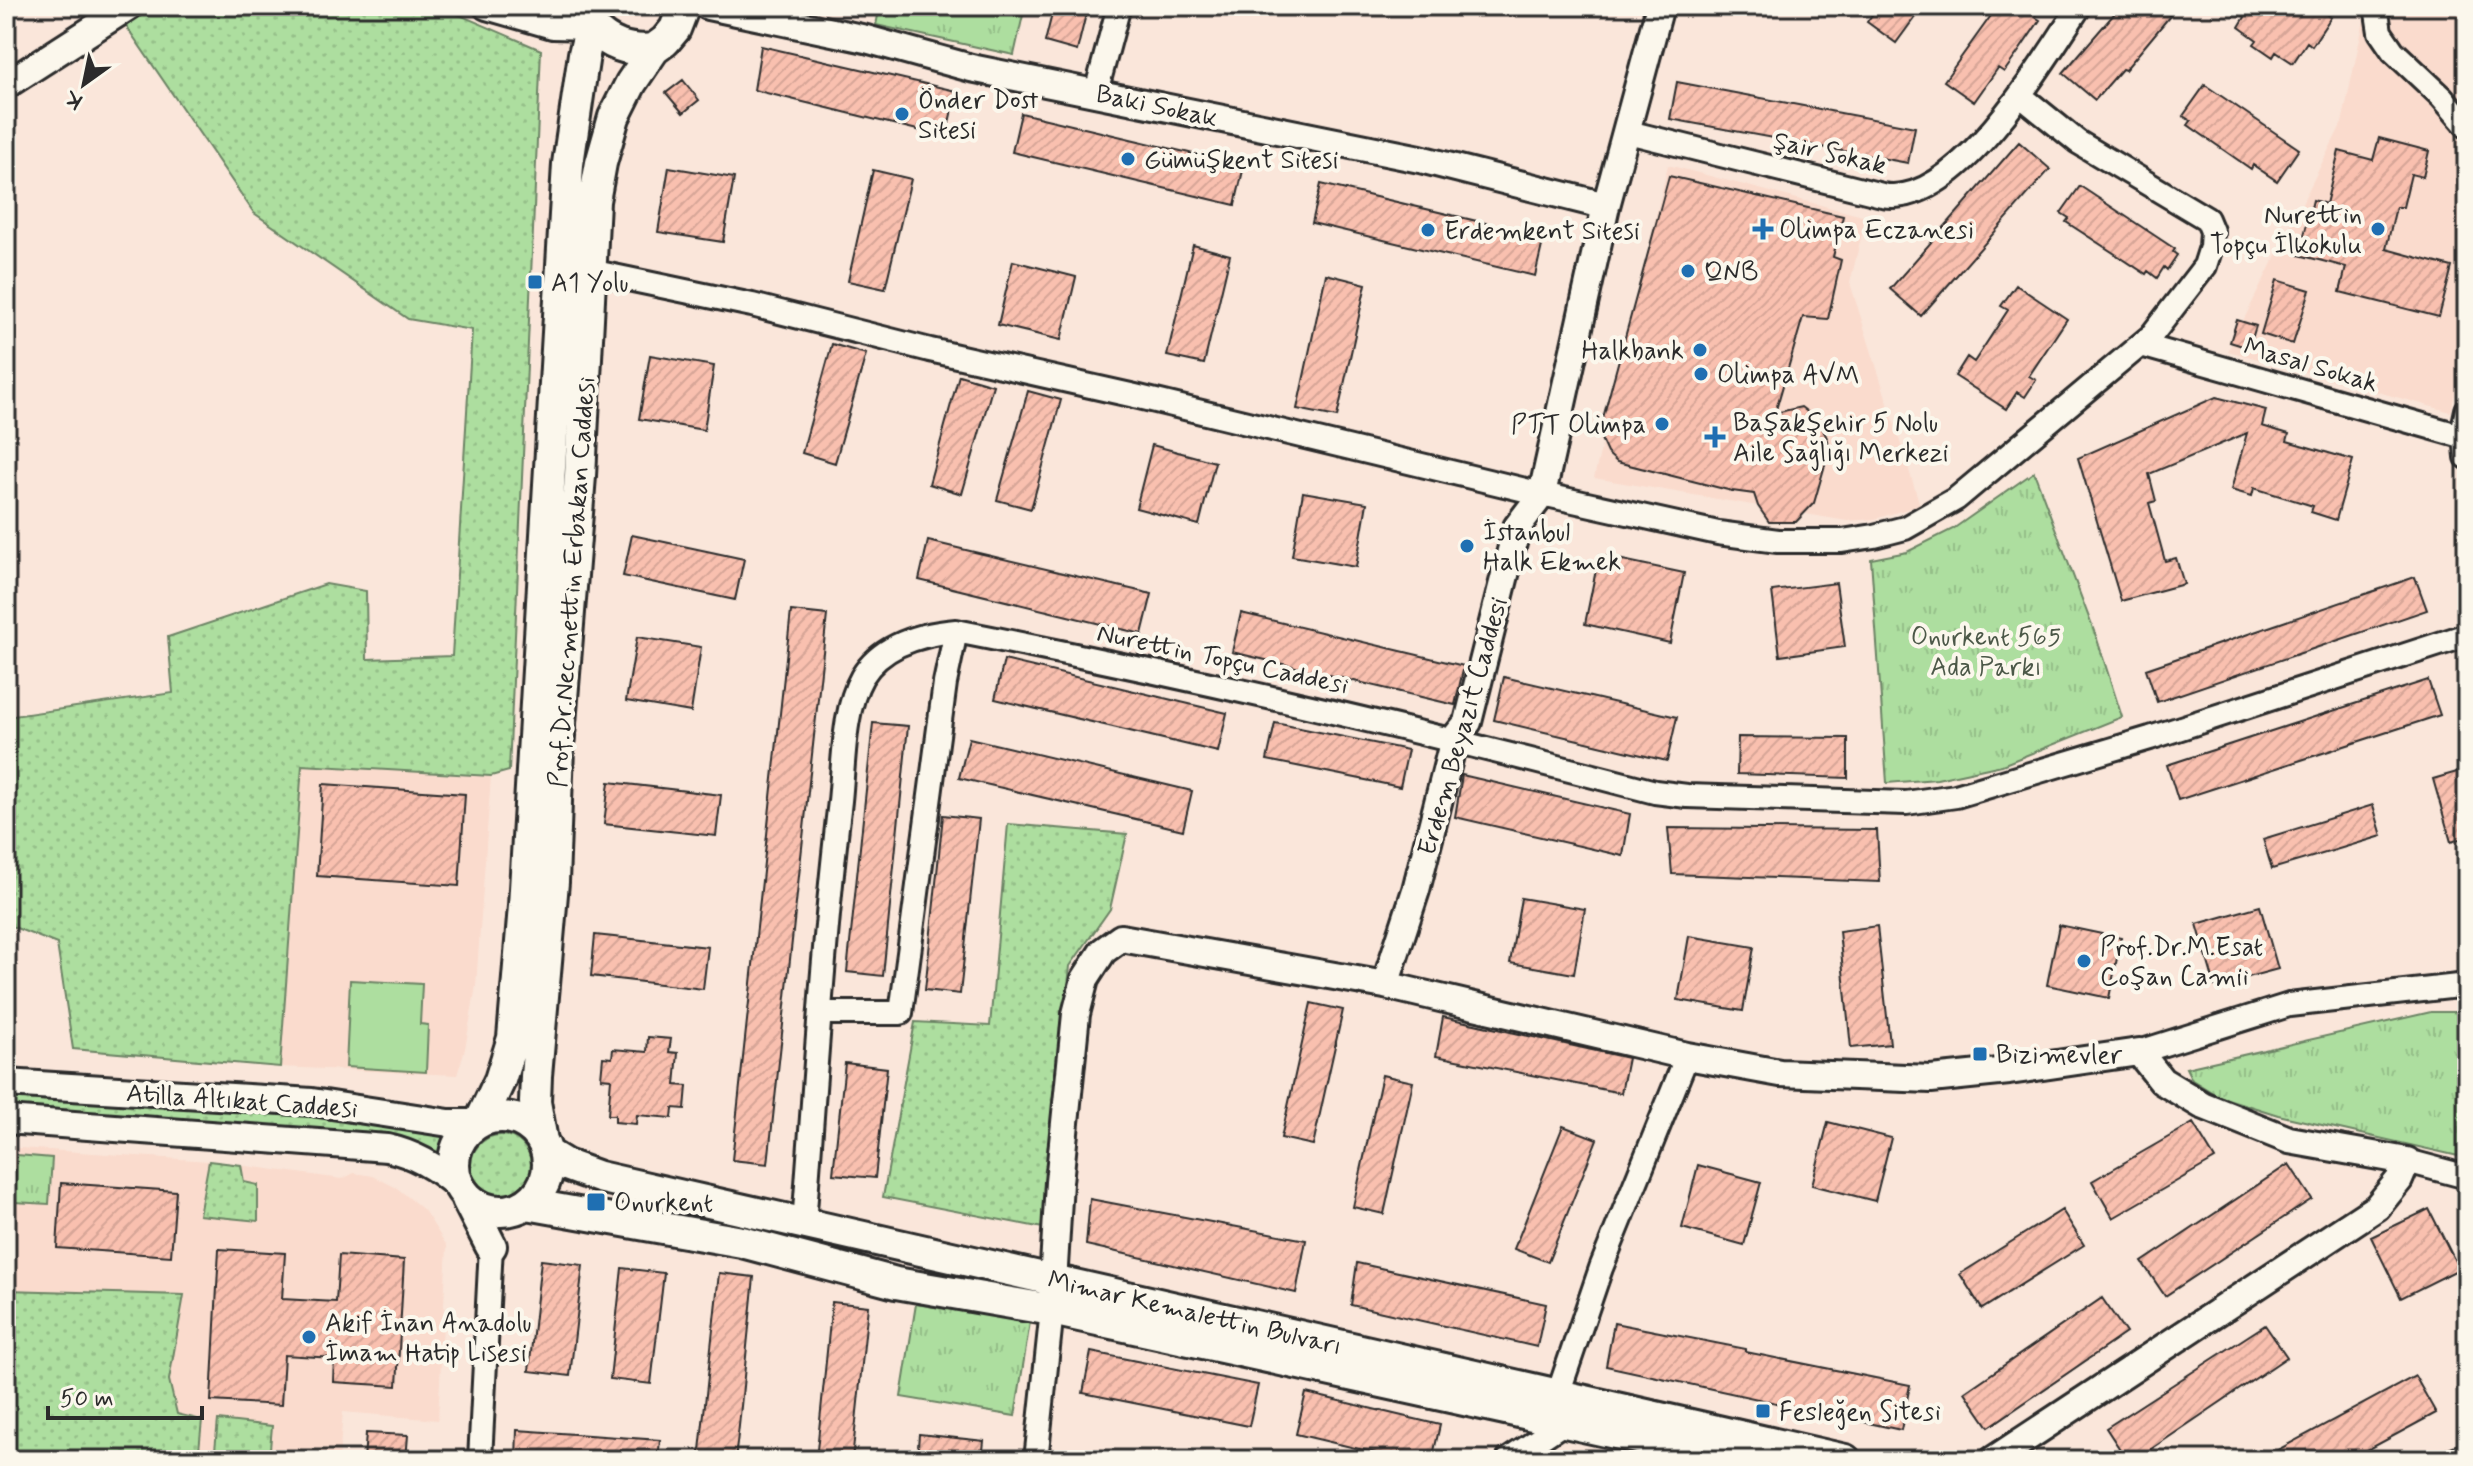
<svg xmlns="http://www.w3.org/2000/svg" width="2473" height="1466" viewBox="0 0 2473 1466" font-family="Mynerve,sans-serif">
<defs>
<pattern id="grass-dots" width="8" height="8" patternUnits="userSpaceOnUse" patternTransform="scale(2)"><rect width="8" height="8" fill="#adde9f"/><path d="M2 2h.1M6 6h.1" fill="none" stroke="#95bf89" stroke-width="1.8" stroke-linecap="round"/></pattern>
<pattern id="park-tufts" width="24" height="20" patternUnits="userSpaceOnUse" patternTransform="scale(2)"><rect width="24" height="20" fill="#adde9f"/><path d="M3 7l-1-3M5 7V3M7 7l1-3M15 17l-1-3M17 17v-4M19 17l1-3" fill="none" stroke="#95bf89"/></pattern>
<pattern id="building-hatch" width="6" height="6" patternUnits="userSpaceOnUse" patternTransform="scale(2)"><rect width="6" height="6" fill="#f9c0af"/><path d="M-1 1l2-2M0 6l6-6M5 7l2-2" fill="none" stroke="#d6a597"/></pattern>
</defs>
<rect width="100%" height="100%" fill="#fae6da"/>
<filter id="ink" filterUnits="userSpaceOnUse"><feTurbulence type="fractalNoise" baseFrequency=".0125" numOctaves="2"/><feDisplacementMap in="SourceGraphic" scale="16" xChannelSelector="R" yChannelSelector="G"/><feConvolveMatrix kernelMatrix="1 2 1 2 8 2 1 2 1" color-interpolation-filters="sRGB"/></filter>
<g filter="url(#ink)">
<path fill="#fadbcd" d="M2367 6H2467V336L2451 412 2228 351 2342 123Z
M1668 165 1866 217 1850 283 1920 505 1875 519 1847 521 1594 478Z
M302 764 491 776 476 986 465 1049 457 1075 280 1067Z
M6 1147 209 1161 342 1179 354 1173 373 1176 397 1188 424 1210 447 1246 438 1420 343 1412 339 1460H18L183 1295 6 1290Z"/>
<path fill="url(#grass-dots)" stroke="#6c8465" stroke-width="2" d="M151 6H439L541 50 509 771 491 776 302 765 280 1067 73 1049 57 944 6 924V717L173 693 168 637 326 584 366 591 367 659 452 656 472 330 408 319 254 213 124 23Z
M1008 824 1127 834 1110 909 1070 966 1043 1228 883 1197 915 1022 990 1026Z
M6 1097 323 1117 446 1136 439 1158 6 1112Z
M471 1165a30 30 0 1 1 60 0a30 30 0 1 1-60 0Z
M209 1161 241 1165 244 1182 258 1185V1221L199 1215Z
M6 1290 184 1295 169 1380 177 1414 202 1420 198 1460H6Z
M218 1420 272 1426 269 1460H214Z"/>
<path fill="url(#park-tufts)" stroke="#6c8465" stroke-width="2" d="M880 6H1025L1014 55 876 25Z
M2034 472 2097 639 2122 717 2002 765 1937 779 1887 783 1871 559 1907 552 1953 529Z
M2431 1012H2467V1158L2278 1115 2218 1096 2192 1080 2186 1068Z
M17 1155 52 1158 49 1204 14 1202Z
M916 1304 1030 1322 1015 1416 901 1397Z"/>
<path fill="#adde9f" stroke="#6c8465" stroke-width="2" d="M350 980 422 984 420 1024 428 1025 426 1072 346 1067Z"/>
<path fill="url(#building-hatch)" stroke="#2b2b2b" stroke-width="2" d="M1054 6H1088L1077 51 1045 42Z
M1878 6H1923L1896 43 1867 22Z
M1998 6H2043L2035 17 2040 20 2017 54 2004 72 1998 68 1974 102 1944 81Z
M2121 6H2175L2168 14 2170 16 2125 70 2122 69 2095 100 2063 73Z
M2228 6H2331L2326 14 2331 17 2312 46 2307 42 2293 63 2276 52 2273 57 2254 44 2257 40 2239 27 2245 17Z
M761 46 956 91 946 137 754 90Z
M683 80 699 100 683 113 666 93Z
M1677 82 1915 127 1908 163 1670 119Z
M2205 85 2299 149 2277 181 2253 165 2251 169 2188 125 2191 121 2183 116Z
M1021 113 1244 166 1235 205 1012 152Z
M2379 138 2429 151 2423 177 2411 174 2403 207H2396L2386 249 2452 267 2439 317 2340 292 2346 267 2299 255 2313 200 2326 204 2339 151 2373 160Z
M2019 142 2050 169 1921 316 1890 289Z
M669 167 734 178 723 242 658 232Z
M873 170 911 179 885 289 848 281Z
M1669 176 1843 216 1833 257 1841 260 1828 319 1803 317 1775 413 1801 407 1819 421 1828 440 1829 451 1814 503 1796 522H1769L1758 506 1754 494 1732 491 1617 462 1607 453 1602 442 1600 429Z
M1321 184 1544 237 1535 276 1312 223Z
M2080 186 2175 249 2173 252 2177 255 2167 270 2164 267 2157 278 2148 271 2146 274 2066 222 2069 218 2061 213Z
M1193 245 1230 255 1204 364 1167 356Z
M1013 261 1076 277 1061 340 998 325Z
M1326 274 1366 284 1337 417 1297 409Z
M2277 280 2310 290 2293 344 2261 334Z
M2016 285 2067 319 2029 376 2036 380 2025 397 2017 392 2006 409 1955 376 1967 357 1974 362 2008 310 2001 306Z
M2237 320 2256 326 2249 348 2230 342Z
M832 344 866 354 835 463 802 453Z
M650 355 714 366 704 430 639 419Z
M959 375 993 385 962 494 929 484Z
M1028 391 1061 400 1031 509 997 500Z
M2216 397 2266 410 2262 426 2289 434 2287 441 2353 460 2336 520 2311 512 2313 506 2254 488 2252 496 2231 490 2247 433 2149 474 2156 501 2149 503 2165 561 2176 558 2184 584 2121 601 2078 458Z
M1152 445 1215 462 1199 525 1136 508Z
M1303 492 1367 503 1356 567 1292 556Z
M632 535 744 559 735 600 623 576Z
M928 541 1152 594 1142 634 919 580Z
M1599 555 1684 573 1670 643 1585 624Z
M2415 577 2427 610 2157 702 2146 669Z
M1836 583 1845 647 1780 656 1772 591Z
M791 611 827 615 768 1164 732 1160Z
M1241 613 1464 666 1455 705 1232 652Z
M637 637 701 647 691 712 626 701Z
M1004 660 1227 713 1218 752 995 699Z
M1504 677 1677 717 1667 761 1494 720Z
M2428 680 2440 715 2178 800 2167 765Z
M873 723 908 726 883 976 847 972Z
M1275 723 1408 750 1400 787 1267 760Z
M1738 737 1848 738V778L1737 774Z
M969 738 1192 791 1183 830 959 778Z
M2467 769V837L2451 842 2433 779Z
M1462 775 1630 814 1623 856 1455 817Z
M609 782 721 795 716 836 604 824Z
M323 784 465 794 459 886 317 876Z
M2373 805 2382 836 2272 869 2263 839Z
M943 815 979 819 960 994 925 990Z
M1668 828 1877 830 1880 882 1672 874Z
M1521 898 1585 909 1574 974 1510 963Z
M2260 906 2278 969 2215 986 2197 924Z
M2059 925 2121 938 2109 998 2047 985Z
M1877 926 1890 1044 1851 1048 1839 931Z
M595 935 708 947 703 989 591 976Z
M1689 936 1754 947 1743 1011 1678 1000Z
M1311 1003 1343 1010 1313 1145 1281 1138Z
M1443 1017 1628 1058 1621 1093 1436 1056Z
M648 1037 671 1039 669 1052 678 1053 675 1085 687 1086 685 1109 673 1108 672 1118 637 1115 636 1124 615 1122V1115H608L611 1079 601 1078 603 1057 612 1058 613 1049 647 1052Z
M845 1063 887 1068 875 1178 833 1174Z
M1382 1075 1413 1082 1384 1214 1353 1207Z
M1828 1122 1891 1138 1875 1201 1812 1185Z
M2193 1123 2215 1159 2113 1218 2092 1181Z
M1563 1126 1597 1139 1548 1262 1514 1249Z
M2289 1164 2312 1199 2165 1296 2142 1262Z
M1698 1165 1761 1182 1744 1245 1682 1228Z
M61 1183 176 1191 171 1256 57 1248Z
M1090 1199 1306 1240 1296 1293 1086 1245Z
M2429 1209 2459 1269 2401 1298 2371 1237Z
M2062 1210 2084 1245 1982 1309 1960 1274Z
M219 1249 285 1253 282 1299 336 1302 339 1255 404 1260 397 1386 333 1382 334 1358 284 1355 281 1405 211 1401Z
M541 1260 583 1265 570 1376 529 1371Z
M1357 1263 1546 1304 1537 1347 1351 1305Z
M622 1268 664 1273 651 1384 610 1379Z
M719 1273 754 1277 739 1426 735 1460H699Z
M2102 1298 2126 1333 1989 1427 1965 1392Z
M832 1302 868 1306 852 1460H816Z
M1614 1323 1746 1349V1352L1910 1385 1901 1430 1606 1366Z
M2265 1325 2287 1357 2135 1460H2127L2106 1428Z
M1091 1352 1258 1385 1249 1426 1083 1393Z
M2415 1376 2436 1413 2349 1460H2259Z
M1306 1393 1440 1425 1432 1460H1406L1296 1434Z
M517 1430 660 1440 658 1460H516Z
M366 1433 408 1435 406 1460H364Z
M919 1434 984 1441 982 1460H917Z"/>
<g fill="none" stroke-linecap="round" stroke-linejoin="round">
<g stroke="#2b2b2b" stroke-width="28">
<path id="minor" d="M2376 6 2380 32 2393 51 2442 97 2467 126
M1096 92 1119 6
M1628 132 1882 195C1957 210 2044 59 2080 6
M590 271 752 305 930 350 1135 396 1542 494 1718 533 1778 541H1842L1874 536 1905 528 1956 499 2151 336 2205 266 2211 247 2212 231 2207 219 2078 142 2021 96
M2141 345 2465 437
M2467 410 2464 424 2467 457
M821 1013H901L945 683 956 631
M2139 1052 2289 1005 2467 985
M2407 1161 2467 1177
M804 1224C815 1083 823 942 840 801 844 763 843 710 862 677 882 644 921 634 956 631 1191 677 1423 731 1655 792L1687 796 1906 803 1956 796 2150 738 2467 635
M1558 1394 1601 1268 1687 1056
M480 1460 491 1246
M1036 1460 1052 1310
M1508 1460 1565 1422
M2453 1460 2467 1454"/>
</g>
<g stroke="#2b2b2b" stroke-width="32">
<path id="tertiary" d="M487 6 553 25 591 26
M708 6 866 39 971 68 1420 159 1606 206
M6 85 129 6
M1385 985 1416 890 1454 739 1468 722 1517 527 1542 494 1606 206 1660 6
M6 1083 312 1102 449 1123H476
M6 1120 387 1148C415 1154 437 1167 458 1186
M1052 1300 1059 1182 1076 1014 1085 979 1103 951 1121 938 1385 985 1687 1056 1780 1073 1931 1079 2009 1071 2139 1052 2162 1081 2202 1105 2289 1140 2407 1161 2399 1180 2377 1207 1993 1460"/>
</g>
<g stroke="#2b2b2b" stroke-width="36">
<path id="secondary" d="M590 8 591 26C609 45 628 52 654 49
M454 1164a47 47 0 1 1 94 0a47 47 0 1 1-94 0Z
M481 1120 500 1080 513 1038 524 906 568 164 584 54 591 26
M542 1141 535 1102 536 1076 553 882 558 748 580 476 594 201 601 163 614 117 631 83 654 49 665 41 675 29 684 6
M548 1154 566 1165 599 1177 1845 1460
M467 1199 491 1246
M527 1204 742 1242 896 1283 1052 1310 1739 1460"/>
</g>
<use href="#minor" stroke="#fbf7ec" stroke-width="22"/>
<use href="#tertiary" stroke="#fbf7ec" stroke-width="26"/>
<use href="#secondary" stroke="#fbf7ec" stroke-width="30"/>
</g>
</g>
<g fill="#1f6fb2" stroke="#fbf7ec" stroke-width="3">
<circle cx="902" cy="114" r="8"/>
<circle cx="1128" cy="159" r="8"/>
<path d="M1759 217h8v8h8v8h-8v8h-8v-8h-8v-8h8z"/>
<circle cx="2378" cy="229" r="8"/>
<circle cx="1428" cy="230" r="8"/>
<circle cx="1688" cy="271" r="8"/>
<rect x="527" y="274" width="16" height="16" rx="4"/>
<circle cx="1700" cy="350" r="8"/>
<circle cx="1701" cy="374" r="8"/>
<circle cx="1662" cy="424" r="8"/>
<path d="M1711 425h8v8h8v8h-8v8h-8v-8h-8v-8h8z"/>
<circle cx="1467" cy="546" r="8"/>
<circle cx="2084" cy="961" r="8"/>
<rect x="1972" y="1046" width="16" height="16" rx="4"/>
<rect x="586" y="1192" width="20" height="20" rx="4"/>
<circle cx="309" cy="1337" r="8"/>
<rect x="1755" y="1403" width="16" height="16" rx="4"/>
</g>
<g text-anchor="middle" stroke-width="8" stroke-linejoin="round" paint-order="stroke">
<g font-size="26" fill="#2b2b2b" stroke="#fbf7ec" text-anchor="start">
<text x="918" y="108">Önder Dost<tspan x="918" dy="30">Sitesi</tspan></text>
<text x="1144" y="168">Gümüşkent Sitesi</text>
<text x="2362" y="223" text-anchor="end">Nurettin<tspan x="2362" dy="30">Topçu İlkokulu</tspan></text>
<text x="1779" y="238">Olimpa Eczanesi</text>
<text x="1444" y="239">Erdemkent Sitesi</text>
<text x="1704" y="280">QNB</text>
<text x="551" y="291">A1 Yolu</text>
<text x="1684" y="359" text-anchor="end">Halkbank</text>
<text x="1717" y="383">Olimpa AVM</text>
<text x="1733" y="431">Başakşehir 5 Nolu<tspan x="1733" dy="30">Aile Sağlığı Merkezi</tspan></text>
<text x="1646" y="433" text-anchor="end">PTT Olimpa</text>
<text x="1483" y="540">İstanbul<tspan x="1483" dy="30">Halk Ekmek</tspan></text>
<text x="2100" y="955">Prof.Dr.M.Esat<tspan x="2100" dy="30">Coşan Camii</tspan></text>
<text x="1996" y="1063">Bizimevler</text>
<text x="614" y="1211">Onurkent</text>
<text x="325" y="1331">Akif İnan Anadolu<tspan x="325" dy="30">İmam Hatip Lisesi</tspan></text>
<text x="1779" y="1420">Fesleğen Sitesi</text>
</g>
<g font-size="26" fill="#2b2b2b" stroke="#fbf7ec">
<text transform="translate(1157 105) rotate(12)" y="9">Baki Sokak</text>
<text transform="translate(1830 152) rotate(13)" y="9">Şair Sokak</text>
<text transform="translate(2311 364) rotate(16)" y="9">Masal Sokak</text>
<text transform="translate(571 582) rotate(-86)" y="9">Prof.Dr.Necmettin Erbakan Caddesi</text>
<text transform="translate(1223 658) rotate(12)" y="9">Nurettin Topçu Caddesi</text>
<text transform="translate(1462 726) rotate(-74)" y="9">Erdem Beyazıt Caddesi</text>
<text transform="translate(242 1100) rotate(4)" y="9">Atilla Altıkat Caddesi</text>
<text transform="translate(1195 1312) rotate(13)" y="9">Mimar Kemalettin Bulvarı</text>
</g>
<g font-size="26" fill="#4c5848" stroke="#fbf7ec">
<text x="1986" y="645">Onurkent 565<tspan x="1986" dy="30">Ada Parkı</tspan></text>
</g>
</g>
<rect width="2473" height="1466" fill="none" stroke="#fbf7ec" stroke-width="32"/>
<rect x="16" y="16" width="2441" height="1434" fill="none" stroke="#2b2b2b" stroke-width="3" filter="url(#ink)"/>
<g transform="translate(84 84) rotate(213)" stroke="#fbf7ec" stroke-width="6" paint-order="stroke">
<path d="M0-6L14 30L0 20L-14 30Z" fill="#2b2b2b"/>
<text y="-12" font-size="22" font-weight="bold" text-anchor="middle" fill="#2b2b2b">K</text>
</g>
<path d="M48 1406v12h154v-12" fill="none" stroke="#2b2b2b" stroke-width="4"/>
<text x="60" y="1406" font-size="24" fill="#2b2b2b" stroke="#fbf7ec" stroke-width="6" paint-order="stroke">50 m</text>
</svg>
